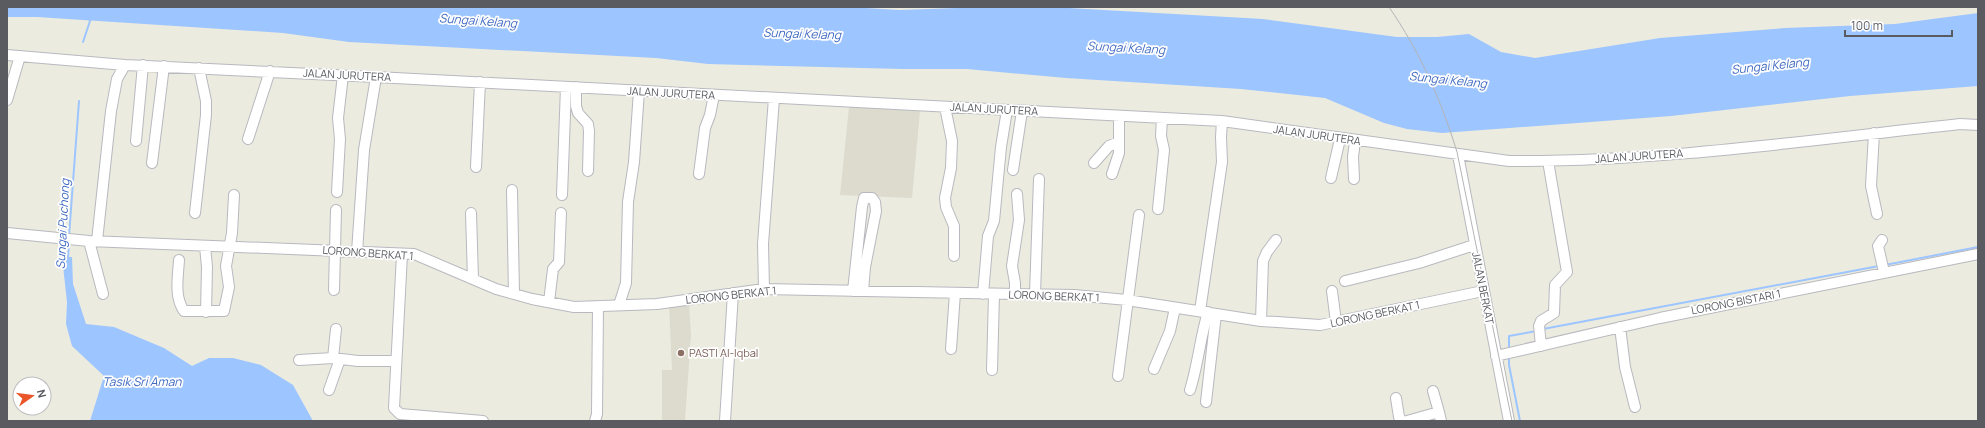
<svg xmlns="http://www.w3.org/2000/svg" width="1985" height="428" viewBox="0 0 1985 428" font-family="Manrope,sans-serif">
<rect width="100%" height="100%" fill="#ecebe0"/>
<path fill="#dcdbce" d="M849 107 920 111 912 198 840 195Z
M669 304H689L691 335 685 421H662V370H672Z"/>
<path fill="#9dc5ff" d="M7 7H849L899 10 986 7H1051L1263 19 1397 37H1437L1469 34 1501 52 1535 58 1660 38 1785 28 1895 24 1978 13V86L1850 96 1671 116 1442 133 1407 129 1384 123 1325 98 1241 89 1066 78 967 69H903L708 64 656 58 349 42 283 33 37 17H7Z
M62 257H72L73 284 86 324 114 327 164 348 192 366 209 358H233L261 365 293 385 313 421H90L104 376 72 346 66 324 67 302Z"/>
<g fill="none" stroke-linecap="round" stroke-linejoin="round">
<path stroke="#9dc5ff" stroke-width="2" d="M83 42 90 21 89 19
M69 236 79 101
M68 258 69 243
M1885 265 1978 247
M1543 329 1879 266
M1509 349V336L1537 331
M1509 355V365L1520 421"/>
<g stroke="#b8b9bf" stroke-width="12">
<path id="minor" d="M7 55 125 65 376 77 1222 121 1509 161C1660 162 1810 140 1960 124L1978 125
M576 87V106L578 113 588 124 589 131 588 171
M7 100 20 56
M945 107 952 141 951 168 945 198 946 207 954 226V256
M1874 133 1871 186 1877 214
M248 139 270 71
M136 141 143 65
M1458 155 1509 421
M152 163 164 66
M1094 163 1109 146 1119 142
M476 167 480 82
M1013 170 1022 111
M699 174 705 128 710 115 714 95
M1112 174 1119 153V116
M1331 178 1340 139
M1354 179 1353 157 1355 141
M512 190 514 293
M337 192 340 139 338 118 343 75
M562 195 566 87
M1158 209 1164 150 1161 136 1162 118
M195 213 206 115V101L199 68
M471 213 473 279
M7 233 89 241 414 254 496 289 532 299 574 307 657 304 764 289 1074 295 1127 300 1261 321 1320 325 1483 291
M1882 240 1878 246 1884 272
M89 241 103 294
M97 241 111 111 117 79 125 65
M205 246 207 267 206 312
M357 252 364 150 376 77
M402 254 394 408 400 414 483 421
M179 260C178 277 174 297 184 311H224L229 287 226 266 232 233 234 195
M1345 281 1419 263 1474 245
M764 289 763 244 774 98
M334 290 336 210
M853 291 862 207 864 198H872L875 202 876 211 865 267 863 291
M1332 291 1336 322
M983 294 988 236 994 221 1001 147 1007 110
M1015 294V283L1012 266 1019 220 1017 194
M1035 294 1039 179
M549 302 553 269 559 262 561 213
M619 305 626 283 628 202 634 162 639 91
M1200 311 1222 162 1221 137 1222 121
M1261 321 1263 261 1267 252 1276 240
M1620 327 1625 367 1635 407
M1541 346 1539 326 1541 321 1554 313 1555 285 1567 272 1548 161
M951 349 955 293
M1496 356 1660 318 1978 254
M333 358 336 329
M299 360 333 358 358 361H395
M1154 369 1170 331 1175 308
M992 370 994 294
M1118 376 1139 215
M329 390 340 359
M1190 390C1198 365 1200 338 1208 312
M1433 391 1439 412
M1396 398 1399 417 1402 421
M1206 402 1216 314
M595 421 597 414 598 307
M725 421 733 293
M1407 421 1439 412 1441 421"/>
</g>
<use href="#minor" stroke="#fff" stroke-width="10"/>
<path stroke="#b4b4b5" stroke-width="1" d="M1389 7C1420 52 1441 100 1457 152L1512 421"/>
</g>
<circle fill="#8d6e63" stroke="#fff" stroke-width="1.5" cx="681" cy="353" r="4"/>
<g text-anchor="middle" stroke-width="3.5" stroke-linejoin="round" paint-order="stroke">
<g font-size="11" fill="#595b61" stroke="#fff">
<text transform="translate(347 75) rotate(3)" y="4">JALAN JURUTERA</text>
<text transform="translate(671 93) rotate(3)" y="4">JALAN JURUTERA</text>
<text transform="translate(994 109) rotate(3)" y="4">JALAN JURUTERA</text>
<text transform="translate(1317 135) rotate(8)" y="4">JALAN JURUTERA</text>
<text transform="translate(1639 156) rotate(-4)" y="4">JALAN JURUTERA</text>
<text transform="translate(368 253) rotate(4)" y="4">LORONG BERKAT 1</text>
<text transform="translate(1483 288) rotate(79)" y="4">JALAN BERKAT</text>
<text transform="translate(731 295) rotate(-6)" y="4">LORONG BERKAT 1</text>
<text transform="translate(1054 296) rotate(2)" y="4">LORONG BERKAT 1</text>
<text transform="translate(1736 302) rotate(-11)" y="4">LORONG BISTARI 1</text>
<text transform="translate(1375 314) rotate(-12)" y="4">LORONG BERKAT 1</text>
</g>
<g font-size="11" fill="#785e54" stroke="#fff" text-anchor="start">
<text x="689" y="357">PASTI Al-Iqbal</text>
</g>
<g font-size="12" font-style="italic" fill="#406bc2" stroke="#fff">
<text transform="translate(478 21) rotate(4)" y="4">Sungai Kelang</text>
<text transform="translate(802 34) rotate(2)" y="4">Sungai Kelang</text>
<text transform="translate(1126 48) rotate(3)" y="4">Sungai Kelang</text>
<text transform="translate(1770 66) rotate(-6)" y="4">Sungai Kelang</text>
<text transform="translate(1448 80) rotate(6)" y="4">Sungai Kelang</text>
<text transform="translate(63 224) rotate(-87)" y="4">Sungai Puchong</text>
<text x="142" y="386">Tasik Sri Aman</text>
</g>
</g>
<rect width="1985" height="428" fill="none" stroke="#595b61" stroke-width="16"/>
<g transform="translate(32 396) rotate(76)"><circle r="19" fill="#ffffff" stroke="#bdbdc0"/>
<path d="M0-3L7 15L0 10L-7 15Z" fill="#ea5629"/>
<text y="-6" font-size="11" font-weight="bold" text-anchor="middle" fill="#595b61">N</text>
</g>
<path d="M1845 30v6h107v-6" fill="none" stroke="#595b61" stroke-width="2"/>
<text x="1851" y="30" font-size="12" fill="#595b61" stroke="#ffffff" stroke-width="3" paint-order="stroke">100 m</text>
</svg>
